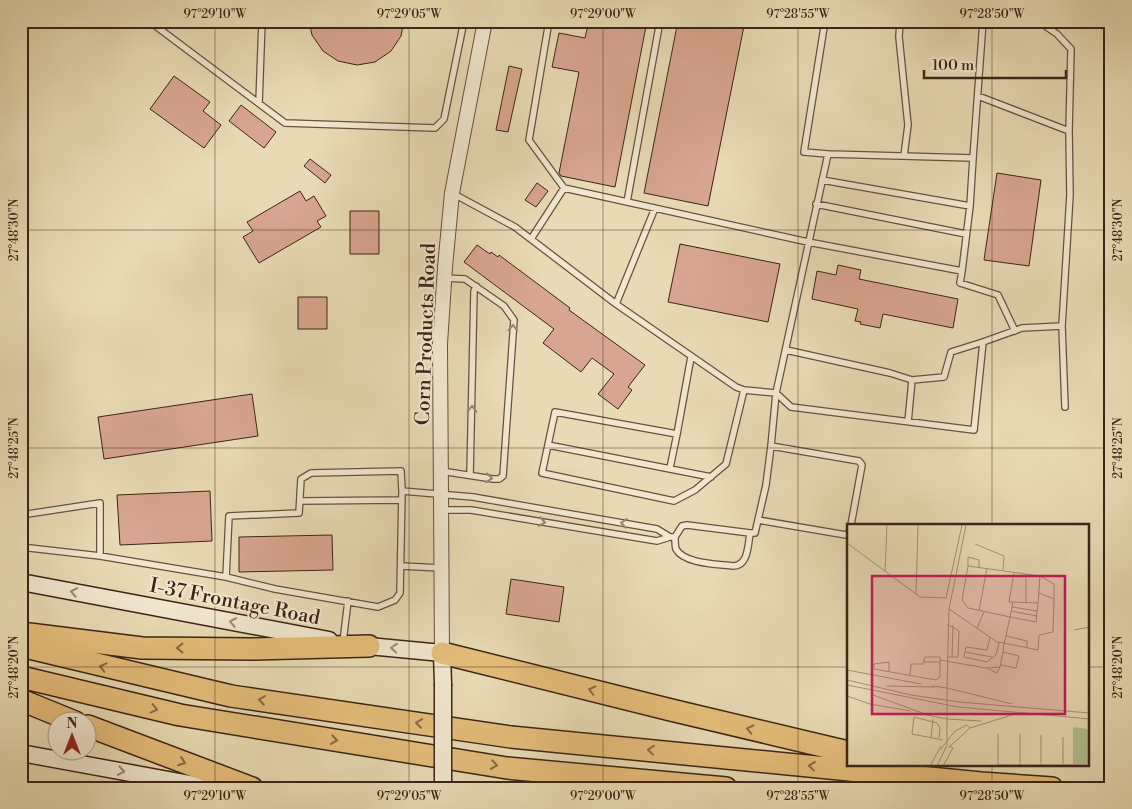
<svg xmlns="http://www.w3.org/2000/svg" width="1132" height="809" viewBox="0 0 1132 809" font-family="'Libre Bodoni',serif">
<rect width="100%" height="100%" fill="#e8dab4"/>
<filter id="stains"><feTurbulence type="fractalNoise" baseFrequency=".004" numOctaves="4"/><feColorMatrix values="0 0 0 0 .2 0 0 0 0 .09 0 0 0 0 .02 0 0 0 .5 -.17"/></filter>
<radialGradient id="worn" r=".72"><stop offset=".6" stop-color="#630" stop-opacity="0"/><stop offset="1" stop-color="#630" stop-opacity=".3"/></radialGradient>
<path fill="#d8a590" stroke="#3c2516" d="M309 21H404L401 36 391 51 375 62 357 65 338 61 323 51 312 35Z
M589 21H647L615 187 561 176 559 173 579 72 552 67 559 33 585 38Z
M678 21H745L708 206 644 193Z
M509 66 522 69 508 132 496 130Z
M174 76 210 102 203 111 221 125 204 148 150 109Z
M241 105 276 132 264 148 229 121Z
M310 159 331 175 325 183 304 166Z
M997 173 1041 180 1029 266 984 260Z
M537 183 548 191 536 207 525 200Z
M300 191 306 201 314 196 326 216 317 221 321 227 259 263 243 237 253 231 247 222Z
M350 211H379V254H350Z
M680 244 780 264 768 322 668 302Z
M477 245 490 254 491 252 498 257 499 255 570 308 569 310 645 365 628 387 632 390 618 409 598 394 614 374 592 358 581 372 543 343 554 329 464 262Z
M838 265 861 270 859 279 958 299 953 328 883 314 880 328 860 324 861 322 855 321 858 309 812 299 817 271 836 275Z
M298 297H327V329H298Z
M252 394 258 436 104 459 98 417Z
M210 491 212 541 120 545 117 495Z
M332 535 333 570 239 572V537Z
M511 579 564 587 559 622 506 614Z"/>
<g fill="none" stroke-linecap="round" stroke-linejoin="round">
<g stroke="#67523e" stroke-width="8">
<path id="service" d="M149 21 285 123 435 128 444 119 464 21
M549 21 529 140 564 188 808 242 962 271 970 206 973 158
M825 21 804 152 828 154
M900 21 899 37 908 125 904 156
M1038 21 1057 34 1071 49 1069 131
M259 103 262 21
M822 180 970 206
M452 193 515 227 616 304 736 387 744 390 776 393 828 154 973 158 983 21
M627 202 660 21
M816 204 966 234
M531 239 564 188
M962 271 960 283 998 295 1015 331
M616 304 655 208
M1062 326 1065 407
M786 350 890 373 912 380 908 422
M691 357 677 434 555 412 542 473 674 501 695 490 726 464 744 390
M912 380 944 377 951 352 983 342
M776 393 791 407 974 430 983 342 1022 328 1062 326 1070 195 1069 131 978 96
M548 445 711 477
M771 446 776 393
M670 468 677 434
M441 471 493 479H499L503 476 514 320 504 306 465 279 444 278
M470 475 474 291 476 286
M300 501 402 500
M441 510H471L657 541 670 537H675L682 526 687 525 750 533H755L766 485 771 446 859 461 862 465 851 525
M21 515 100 503V556
M758 520 846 535 848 533
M675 537C675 541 675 546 676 549 684 564 718 564 733 566 748 566 748 546 750 533
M21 547 100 556 226 577 275 589 378 607 395 600 400 593 402 491 473 497 657 529 670 537
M401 566 441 568
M226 577 229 516 299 513 301 479 311 473 401 471 402 491
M343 642 348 601"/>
</g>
<g stroke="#67523e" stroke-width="16">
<path id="tertiary" d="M442 653 440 344 445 267 452 193 485 21"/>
</g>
<g stroke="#3c2516" stroke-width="19">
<path id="secondary" d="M21 582 329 640
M358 645 442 653 443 684
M21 753 212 788"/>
</g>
<g stroke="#3c2516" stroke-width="24">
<path id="motorway" d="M21 633 142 648 253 649 369 646
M21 646 231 696 511 737 981 783 1052 788
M442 653 671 710 848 752
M21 677 180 715 507 768 726 788
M21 700 75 722
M88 726 252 788"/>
</g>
<use href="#service" stroke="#f0e7ce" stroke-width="5.5"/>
<use href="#tertiary" stroke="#f0e7ce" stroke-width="14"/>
<use href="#secondary" stroke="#f0e7ce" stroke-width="16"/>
<use href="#motorway" stroke="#e4bd7a" stroke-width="21"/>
<g stroke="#3c2516" stroke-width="19" stroke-linecap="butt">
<path id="secondary-bridge" d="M443 684V788"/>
</g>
<use href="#secondary-bridge" stroke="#f0e7ce" stroke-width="16"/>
</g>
<defs><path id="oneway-chevron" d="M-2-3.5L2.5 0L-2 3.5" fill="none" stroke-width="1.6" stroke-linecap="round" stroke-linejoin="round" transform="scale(1.25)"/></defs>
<g stroke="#968672">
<use href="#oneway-chevron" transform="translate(513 328) rotate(-87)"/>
<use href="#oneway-chevron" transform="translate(472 409) rotate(-89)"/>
<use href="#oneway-chevron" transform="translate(489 478) rotate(6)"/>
<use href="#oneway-chevron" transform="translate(542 522) rotate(10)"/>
<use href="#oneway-chevron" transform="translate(624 523) rotate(-171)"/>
<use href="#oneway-chevron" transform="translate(74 592) rotate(-169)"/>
<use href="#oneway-chevron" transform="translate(233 622) rotate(-169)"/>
<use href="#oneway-chevron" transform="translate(394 648) rotate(-175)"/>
<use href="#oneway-chevron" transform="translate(121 771) rotate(10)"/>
</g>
<g stroke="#886943">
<use href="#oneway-chevron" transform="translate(180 648) rotate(-180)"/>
<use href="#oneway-chevron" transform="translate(103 667) rotate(-166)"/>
<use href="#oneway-chevron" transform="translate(592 690) rotate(-166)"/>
<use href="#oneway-chevron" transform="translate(262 700) rotate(-172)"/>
<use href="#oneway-chevron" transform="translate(154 709) rotate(13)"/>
<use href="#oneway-chevron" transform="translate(419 723) rotate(-172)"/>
<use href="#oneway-chevron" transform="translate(750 729) rotate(-167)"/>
<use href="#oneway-chevron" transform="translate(334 740) rotate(9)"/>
<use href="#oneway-chevron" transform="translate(651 750) rotate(-174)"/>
<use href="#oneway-chevron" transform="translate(182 762) rotate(20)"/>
<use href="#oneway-chevron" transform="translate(494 765) rotate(9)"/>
<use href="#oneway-chevron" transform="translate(812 766) rotate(-174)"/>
</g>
<path fill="none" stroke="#3c2516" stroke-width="1" stroke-opacity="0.45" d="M215 21V788M409 21V788M603 21V788M798 21V788M992 21V525M21 230H1111M21 448H1111M21 667H848M1088 667H1111M992 765V788"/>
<g text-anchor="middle" stroke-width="4" stroke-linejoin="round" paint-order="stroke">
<g font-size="20" fill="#3c2516" stroke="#f0e7ce">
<text transform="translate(425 334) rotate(-88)" y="7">Corn Products Road</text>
<text transform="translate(235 601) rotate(11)" y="7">I-37 Frontage Road</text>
</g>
</g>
<g transform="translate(847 524)">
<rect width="242" height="242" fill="#e8dab4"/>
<path d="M226 203 241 205V240H226Z" fill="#b1c191"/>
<path fill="none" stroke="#a39275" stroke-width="1" d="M0 19 73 73 99 74 115 1M128 20 157 32 156 46M121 42V33L132 36V43M38 47 40 1M179 50V79M193 52 207 60V75M69 70 71 1M166 78H162L167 49M165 83 190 87M102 85 150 118 157 119 159 112 163 93 166 78 191 79 193 52 121 42 115 76 121 84 163 93 189 98 191 79M132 87 140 44M164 87 190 92M130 104 137 88M227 106 243 103M159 112 180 117V124M143 113 140 126 119 123 117 133 140 138 149 131 152 119M118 128 145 133M156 128 157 119 191 126 192 111 206 108 207 75 192 69M100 133H111L112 107 100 100M105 133 106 101M76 138H93M139 144 153 143 156 128 172 132 169 144 154 141M140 144 150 149 153 143M0 146 74 160M42 147V138L27 140V145L89 156 93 153V136L139 144M63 151 64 140H76L78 133H93V136M0 156 64 171 112 178 243 189M0 161 111 183 243 195M40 162 88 163M86 162 100 164V221L90 242M100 164 102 85 119 1M100 164 165 180M26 171 78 190M0 172 23 180 64 187M75 190 100 195M100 195 134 197M123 204 165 191M151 210V241H243M194 211V242M84 213 86 195M92 214 93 204 90 199 67 193 65 210 96 216M93 226 108 207 120 201 123 204 101 224M173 241V210M216 241V213M83 242 94 222M96 242 106 224 102 222"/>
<path fill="#c2185b" fill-opacity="0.15" stroke="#c2185b" stroke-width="2.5" d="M25 52H218V190H25Z"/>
<rect width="242" height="242" fill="none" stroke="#3c2516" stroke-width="2.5"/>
</g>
<rect width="1132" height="809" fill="none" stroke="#e8dab4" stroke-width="55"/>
<g transform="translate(72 736)"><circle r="24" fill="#f0e7ce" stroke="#a89984"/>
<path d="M0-4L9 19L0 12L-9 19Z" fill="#8f2418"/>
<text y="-8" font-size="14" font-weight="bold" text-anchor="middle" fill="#3c2516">N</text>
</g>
<path d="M924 70v8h142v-8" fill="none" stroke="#3c2516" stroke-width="2.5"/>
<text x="932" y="70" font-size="15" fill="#3c2516" stroke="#f0e7ce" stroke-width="4" paint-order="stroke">100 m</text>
<rect x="28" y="28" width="1076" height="754" fill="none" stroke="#3c2516" stroke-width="2"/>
<g font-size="12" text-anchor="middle" fill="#3c2516">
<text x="215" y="18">97°29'10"W</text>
<text x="409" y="18">97°29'05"W</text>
<text x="603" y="18">97°29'00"W</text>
<text x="798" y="18">97°28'55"W</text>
<text x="992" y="18">97°28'50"W</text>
<text transform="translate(14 230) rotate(-90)" y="4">27°48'30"N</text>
<text transform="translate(1118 230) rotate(-90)" y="4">27°48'30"N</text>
<text transform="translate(14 448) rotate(-90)" y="4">27°48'25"N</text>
<text transform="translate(1118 448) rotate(-90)" y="4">27°48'25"N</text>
<text transform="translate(14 667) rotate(-90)" y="4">27°48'20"N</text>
<text transform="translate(1118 667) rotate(-90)" y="4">27°48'20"N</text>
<text x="215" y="800">97°29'10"W</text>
<text x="409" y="800">97°29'05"W</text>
<text x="603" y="800">97°29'00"W</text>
<text x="798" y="800">97°28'55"W</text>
<text x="992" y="800">97°28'50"W</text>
</g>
<rect width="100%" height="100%" filter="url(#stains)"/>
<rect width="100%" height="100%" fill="url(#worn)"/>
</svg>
